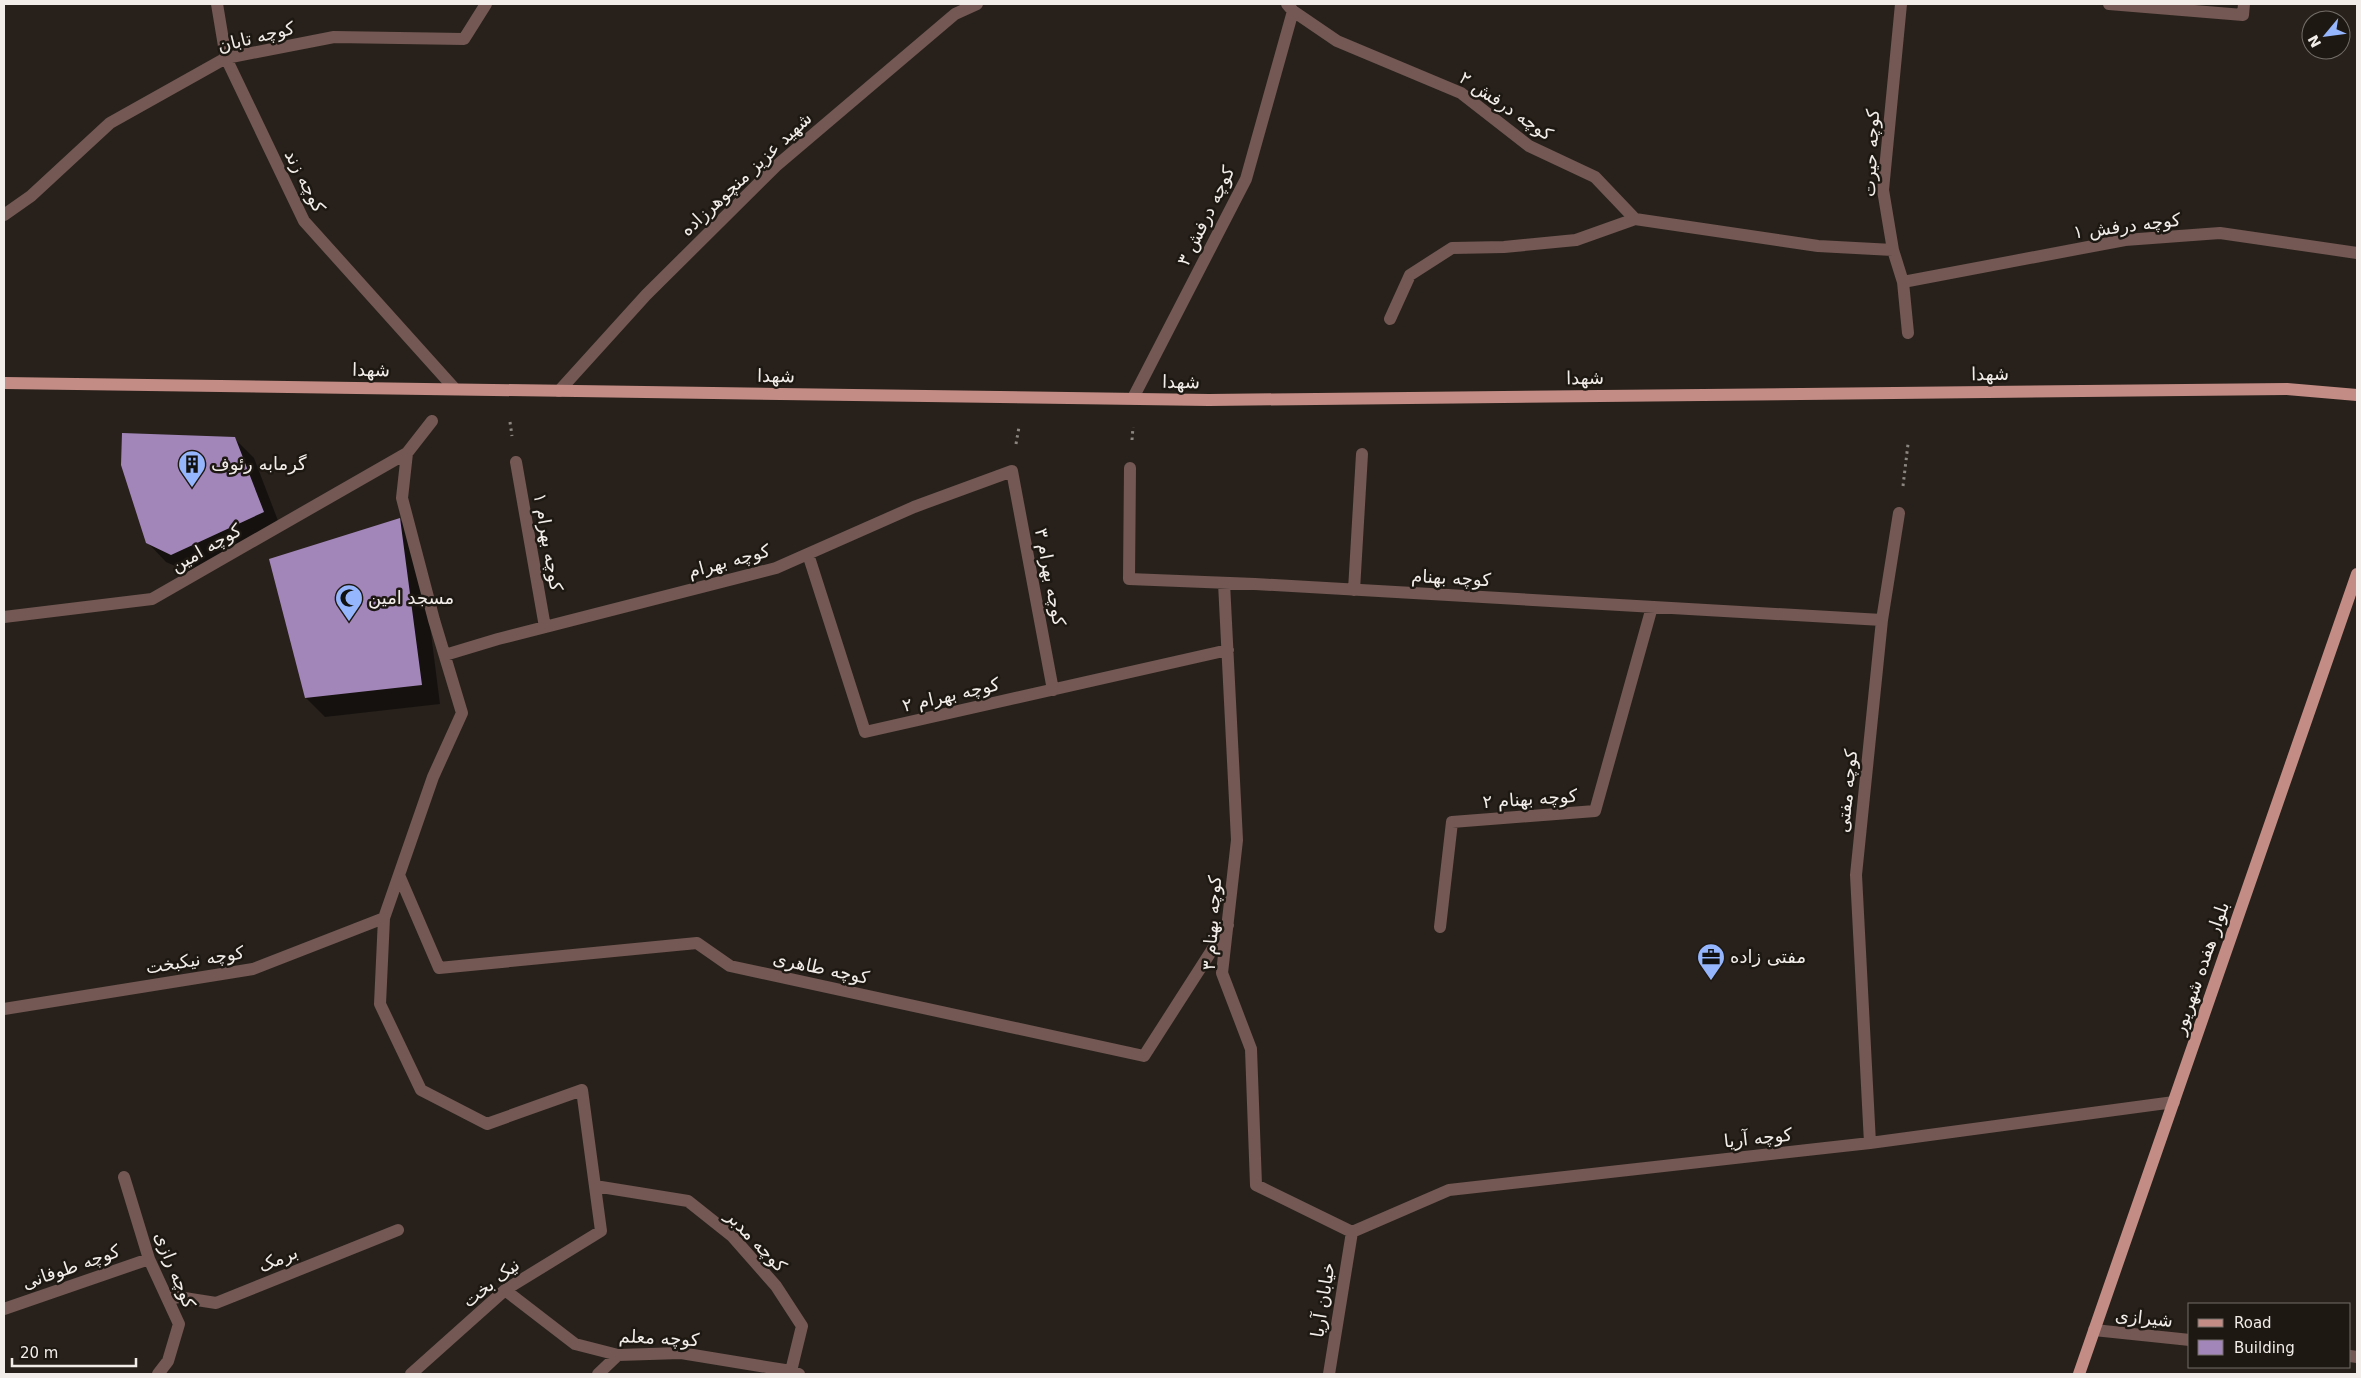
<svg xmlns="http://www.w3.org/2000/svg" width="2361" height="1378" viewBox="0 0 2361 1378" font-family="'DejaVu Sans','Noto Sans Arabic',sans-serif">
<rect width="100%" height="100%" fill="#28211b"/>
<path fill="#0007" d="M234 438 254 458 282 531 191 573 166 562 147 542Z
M400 520 419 539 440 704 325 717 306 698Z"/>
<path fill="#a286ba" d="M122 433 235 437 264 512 171 555 146 543 121 465Z
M400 518 422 685 305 698 269 559Z"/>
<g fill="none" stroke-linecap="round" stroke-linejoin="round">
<path stroke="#8c8681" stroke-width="3" stroke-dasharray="2.5 4" stroke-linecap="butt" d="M510 422 512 436
M1132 440 1133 427
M1016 444 1019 427
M1903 486 1908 444"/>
<path stroke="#735854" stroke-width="12" d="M217 4 226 58 304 221 455 389
M1287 4 1293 11 1337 41 1461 93 1529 146 1595 177 1635 219
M1901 4 1883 190 1893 250 1903 282 1908 333
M2109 4 2243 15 2244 4
M4 215 31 196 110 123 226 58 334 37 464 39 486 4
M1903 282 2125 240 2220 233 2357 253
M1390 319 1410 275 1452 248 1504 247 1576 240 1635 219 1818 246 1893 250
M559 391 646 295 776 166 955 14 977 4
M1133 398 1246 179 1293 11
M516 462 545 627
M1130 468 1129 579 1255 584 1882 620
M808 554 865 732 1228 650
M1224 583 1237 840 1222 973 1251 1049 1256 1185 1352 1232
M1354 590 1362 454
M4 617 152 599 407 453
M445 655 498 639 776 568 914 507 1012 471 1053 690
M399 875 439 968 697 943 730 966 1144 1056 1228 925
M1440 927 1452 822 1595 811 1652 607
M4 1009 253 969 384 918
M1870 1143 1856 875 1882 620 1899 513
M124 1177 149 1259 179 1324 168 1361 158 1374
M595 1186 688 1201 732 1236 776 1286 802 1326 791 1371
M1352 1232 1449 1190 1870 1143 2174 1102
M505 1290 575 1344 618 1355 681 1353 791 1371 799 1374
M168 1300 178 1297 216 1303 398 1230
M4 1309 149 1259
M2094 1330 2190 1340
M2350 1356 2357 1357
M411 1374 505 1290 601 1231 582 1090 487 1124 421 1090 380 1004 384 918 433 777 462 713 434 620 402 498 407 453 432 421
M598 1374 618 1355
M1329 1374 1352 1232"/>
<path stroke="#c38c85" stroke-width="12" d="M4 383 1209 400 2287 389 2357 395
M2079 1374 2357 574"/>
</g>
<defs>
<g id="building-pin" transform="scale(1.4375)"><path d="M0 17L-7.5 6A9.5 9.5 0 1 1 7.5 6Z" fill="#95b6fd" stroke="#1e1812"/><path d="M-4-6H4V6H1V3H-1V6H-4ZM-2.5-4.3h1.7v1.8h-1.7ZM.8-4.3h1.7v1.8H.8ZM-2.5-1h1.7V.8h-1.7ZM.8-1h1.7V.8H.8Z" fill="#111"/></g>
<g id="mosque-pin" transform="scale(1.4375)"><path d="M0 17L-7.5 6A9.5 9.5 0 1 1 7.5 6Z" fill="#95b6fd" stroke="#1e1812"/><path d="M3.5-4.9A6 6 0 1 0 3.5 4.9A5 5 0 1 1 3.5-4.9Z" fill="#111"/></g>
<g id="office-pin" transform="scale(1.4375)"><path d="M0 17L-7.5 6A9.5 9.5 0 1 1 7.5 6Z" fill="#95b6fd" stroke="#1e1812"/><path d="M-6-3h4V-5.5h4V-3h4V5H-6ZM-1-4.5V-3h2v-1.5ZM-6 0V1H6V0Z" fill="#111"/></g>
</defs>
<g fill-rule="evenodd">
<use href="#building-pin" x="192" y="464"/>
<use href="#mosque-pin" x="349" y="598"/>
<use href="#office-pin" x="1711" y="957"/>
</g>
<g text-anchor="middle" stroke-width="5" stroke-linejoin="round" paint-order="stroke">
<g font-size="18" fill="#f2ede9" stroke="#1e1812">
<text transform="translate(256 37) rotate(-14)" y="6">کوچه تابان</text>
<text transform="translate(1506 106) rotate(34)" y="6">کوچه درفش ۲</text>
<text transform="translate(1871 153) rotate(-87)" y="6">کوچه حیرت</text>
<text transform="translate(746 174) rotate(-43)" y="6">شهید عزیز منچوهرزاده</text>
<text transform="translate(305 181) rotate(63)" y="6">کوچه زند</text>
<text transform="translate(1206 216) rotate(-64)" y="6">کوچه درفش ۳</text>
<text transform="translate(2127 226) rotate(-7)" y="6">کوچه درفش ۱</text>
<text transform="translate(371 370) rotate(1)" y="6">شهدا</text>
<text transform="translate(1990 374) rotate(-1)" y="6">شهدا</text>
<text transform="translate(776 376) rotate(1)" y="6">شهدا</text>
<text transform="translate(1585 378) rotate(-1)" y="6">شهدا</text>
<text transform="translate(1181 382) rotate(1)" y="6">شهدا</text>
<text transform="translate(548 542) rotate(80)" y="6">کوچه بهرام ۱</text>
<text transform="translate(206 548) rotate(-30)" y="6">کوچه امین</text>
<text transform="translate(729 561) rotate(-15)" y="6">کوچه بهرام</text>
<text transform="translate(1050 577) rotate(79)" y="6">کوچه بهرام ۳</text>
<text transform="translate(1451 578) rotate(3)" y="6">کوچه بهنام</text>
<text transform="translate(951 695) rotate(-13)" y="6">کوچه بهرام ۲</text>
<text transform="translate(1847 791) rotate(-84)" y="6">کوچه مفتی</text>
<text transform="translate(1530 799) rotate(-4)" y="6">کوچه بهنام ۲</text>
<text transform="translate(1212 923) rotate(-86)" y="6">کوچه بهنام ۳</text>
<text transform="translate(195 960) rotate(-9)" y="6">کوچه نیکبخت</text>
<text transform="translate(821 968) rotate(12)" y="6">کوچه طاهری</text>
<text transform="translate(2201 968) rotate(-71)" y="6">بلوار هفده شهریور</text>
<text transform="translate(1758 1138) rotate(-6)" y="6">کوچه آریا</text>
<text transform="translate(756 1241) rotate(46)" y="6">کوچه مدبر</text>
<text transform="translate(278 1259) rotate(-22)" y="6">برمک</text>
<text transform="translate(71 1267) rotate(-19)" y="6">کوچه طوفانی</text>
<text transform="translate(175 1270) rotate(68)" y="6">کوچه رازی</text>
<text transform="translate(491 1283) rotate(-38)" y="6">نیک بخت</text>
<text transform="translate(1323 1300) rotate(-81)" y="6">خیابان آریا</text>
<text transform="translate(2144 1318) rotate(6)" y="6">شیرازی</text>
<text transform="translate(659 1338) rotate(3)" y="6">کوچه معلم</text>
</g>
<g font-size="18" fill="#f2ede9" stroke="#1e1812" text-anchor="start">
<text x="211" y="470">گرمابه رئوف</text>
<text x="368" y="604">مسجد امین</text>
<text x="1730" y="963">مفتی زاده</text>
</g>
</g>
<rect width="2361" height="1378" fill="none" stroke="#f2ede9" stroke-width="10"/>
<rect x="2188" y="1303" width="162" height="65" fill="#1e1812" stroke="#736d68"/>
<rect x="2198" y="1319" width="25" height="8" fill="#c38c85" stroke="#736d68"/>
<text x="2234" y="1328" font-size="15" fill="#f2ede9">Road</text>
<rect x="2198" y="1340" width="25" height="15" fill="#a286ba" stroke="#736d68"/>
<text x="2234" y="1353" font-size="15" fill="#f2ede9">Building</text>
<g transform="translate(2326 35) rotate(241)"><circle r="24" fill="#1e1812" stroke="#736d68"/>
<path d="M0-4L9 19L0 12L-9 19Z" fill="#95b6fd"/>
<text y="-8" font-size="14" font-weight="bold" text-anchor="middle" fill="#f2ede9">N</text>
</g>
<path d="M12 1358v8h124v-8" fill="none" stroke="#f2ede9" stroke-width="2.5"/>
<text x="20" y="1358" font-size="15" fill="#f2ede9" stroke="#1e1812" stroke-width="4" paint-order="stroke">20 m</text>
</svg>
